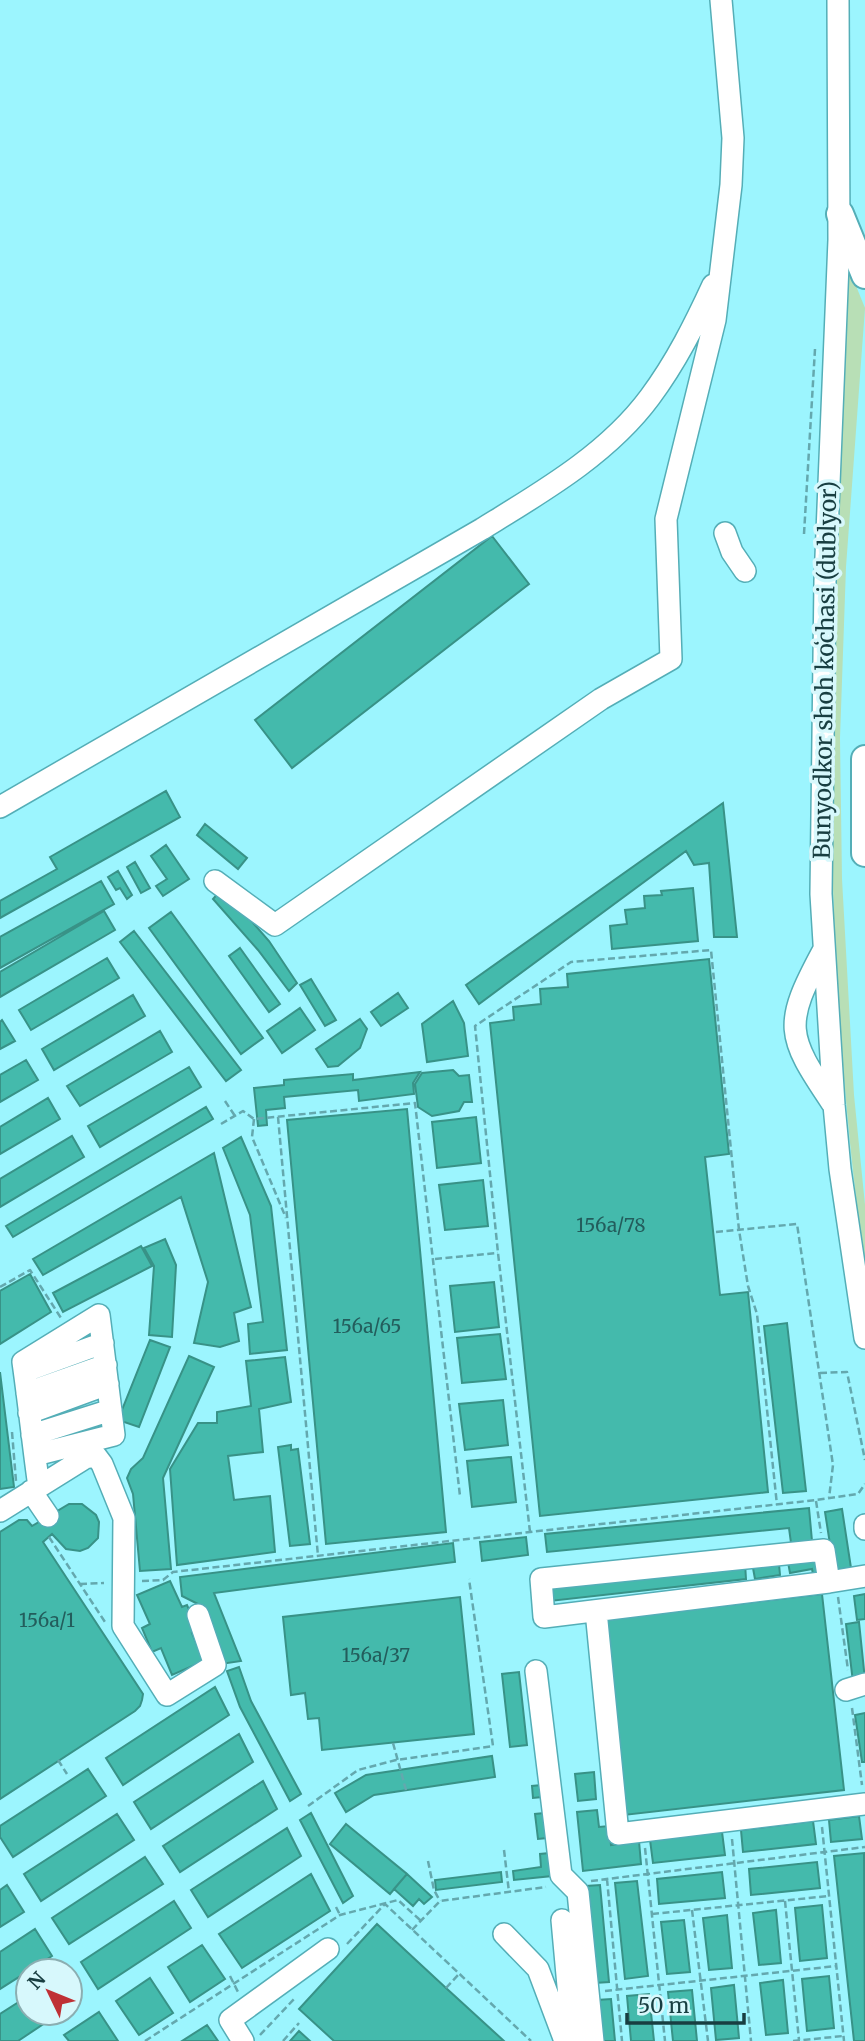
<svg xmlns="http://www.w3.org/2000/svg" width="865" height="2041" viewBox="0 0 865 2041" font-family="Merriweather,serif">
<rect width="100%" height="100%" fill="#9cf5fe"/>
<path fill="#b8dfb6" d="M848 273 852 276 865 308 846 567 840 738 842 879 854 1095 865 1205V1268C841 1093 830 916 831 739 832 584 844 429 848 273Z"/>
<path fill="#44baac" stroke="#389287" stroke-width="2" d="M492 536 529 584 292 768 255 720Z
M166 791 180 817 0 918V901L57 869 50 857Z
M723 803 737 937H714L709 863 694 865 686 851 479 1004 466 985Z
M205 824 247 858 238 869 197 835Z
M166 845 189 879 163 896 156 886 167 879 151 856Z
M135 862 150 888 141 893 127 867Z
M118 871 132 895 127 899 120 888 116 890 108 877Z
M101 881 114 904 0 968V937Z
M693 888 698 941 612 949 610 926 627 924 625 910 645 908 644 896 662 895 661 891Z
M220 891 233 900 269 941 297 983 289 991 258 950 213 899Z
M104 911 115 930 0 997V972Z
M171 912 263 1038 241 1054 149 928Z
M134 931 241 1070 226 1081 120 942Z
M240 948 280 1004 269 1012 229 956Z
M107 958 119 978 31 1030 19 1010Z
M709 959 729 1154 705 1157 720 1295 748 1292 768 1492 540 1516 490 1023 514 1020 513 1007 541 1004 540 989 568 987 567 974Z
M311 979 336 1020 325 1026 300 985Z
M398 993 408 1008 381 1026 371 1012Z
M133 995 145 1016 54 1070 42 1049Z
M453 1001 464 1023 468 1056 427 1062 422 1024Z
M300 1008 315 1030 282 1053 267 1031Z
M360 1019 367 1029 360 1048 338 1066 328 1067 316 1049Z
M2 1020 15 1041 0 1049V1022Z
M160 1031 172 1052 80 1106 67 1086Z
M26 1060 38 1080 0 1102V1075Z
M189 1067 201 1087 100 1147 88 1126Z
M453 1070 459 1076 469 1075 472 1102H464L459 1111 432 1116 418 1107 415 1084 422 1073Z
M420 1072 413 1083 414 1094 359 1101 358 1090 284 1097 285 1108 266 1110 267 1125 258 1126 254 1088 284 1085V1080L353 1074V1080Z
M48 1098 60 1119 0 1154V1127Z
M206 1107 213 1119 13 1237 6 1226Z
M407 1109 446 1532 326 1544 287 1120Z
M476 1117 481 1163 437 1168 432 1122Z
M72 1136 84 1157 0 1207V1179Z
M241 1137 271 1206 287 1350 250 1354 248 1324 263 1322 250 1215 223 1148Z
M214 1153 251 1307 234 1313 239 1341 220 1347 194 1343 208 1282 181 1197 43 1275 33 1259Z
M483 1180 488 1226 445 1230 439 1185Z
M165 1239 176 1265 172 1337 149 1335 154 1266 144 1248Z
M141 1246 152 1266 63 1312 53 1293Z
M30 1274 51 1312 0 1344V1291Z
M494 1282 499 1327 455 1332 450 1286Z
M787 1323 806 1491 783 1493 764 1326Z
M500 1334 506 1379 462 1383 457 1338Z
M150 1340 170 1347 139 1427 118 1420Z
M189 1356 214 1367 163 1478 171 1569 140 1571 133 1494 127 1478 131 1469 143 1458Z
M285 1357 291 1402 259 1409 263 1452 228 1456 234 1500 270 1496 275 1552 177 1565 170 1469 198 1423H217V1412L251 1406 246 1361Z
M0 1372 14 1487 0 1489Z
M503 1400 508 1445 465 1450 459 1404Z
M291 1445V1450L298 1449 310 1544 290 1546 278 1447Z
M511 1457 516 1502 472 1507 467 1461Z
M69 1504H82L96 1515 99 1522 98 1538 88 1548 80 1551 66 1549 52 1534 43 1542 143 1694 142 1700 140 1706 135 1711 0 1799V1532L19 1520H27L32 1526Z
M809 1508 812 1541 791 1543 789 1528 547 1552 545 1534Z
M842 1509 851 1568 834 1570 825 1512Z
M526 1537 528 1555 482 1561 480 1542Z
M453 1543 455 1562 214 1593 241 1661 221 1664 200 1605 182 1596 180 1577Z
M816 1557 820 1578 814 1579 812 1569 790 1573 788 1562Z
M745 1563 746 1579 550 1601 548 1585Z
M779 1564 780 1575 755 1579 753 1568Z
M170 1581 182 1607 187 1605 198 1630 192 1633 204 1661 172 1675 161 1648 152 1652 142 1628 150 1624 137 1595Z
M822 1594 844 1790 624 1815 602 1620Z
M865 1594V1619L857 1620 854 1596Z
M460 1597 474 1734 322 1750 319 1718 308 1719 305 1693 291 1695 283 1617Z
M859 1622 865 1680 853 1682 846 1624Z
M239 1667 251 1701 301 1794 290 1801 240 1707 227 1671Z
M519 1672 527 1745 510 1747 502 1674Z
M215 1687 229 1715 123 1785 106 1758Z
M865 1713V1762H862L855 1715Z
M239 1734 253 1762 151 1829 134 1802Z
M492 1756 495 1777 374 1795 346 1812 335 1793 366 1775Z
M88 1769 106 1796 13 1857 0 1837V1826Z
M594 1772 596 1799 578 1801 575 1774Z
M263 1781 277 1809 180 1872 163 1846Z
M541 1785 542 1797 533 1798 532 1786Z
M597 1810 599 1827 609 1826 611 1845 639 1841 641 1864 583 1871 577 1812Z
M311 1813 353 1896 343 1903 300 1820Z
M544 1813 547 1838 538 1839 535 1814Z
M117 1814 134 1840 41 1901 24 1874Z
M859 1816 862 1839 831 1842 829 1820Z
M813 1821 816 1844 743 1852 741 1830Z
M346 1824 407 1874 390 1894 330 1844Z
M287 1828 301 1856 208 1917 191 1890Z
M722 1832 725 1855 653 1863 650 1840Z
M549 1853 552 1876 514 1880 513 1871 541 1867 540 1854Z
M864 1853 865 2041H854L834 1856Z
M145 1857 163 1884 69 1944 52 1918Z
M817 1862 820 1888 751 1895 749 1869Z
M501 1872 502 1882 436 1890 435 1880Z
M722 1872 725 1898 659 1904 657 1879Z
M311 1874 330 1911 242 1968 219 1934Z
M407 1874 432 1897 424 1904 419 1899 413 1906 394 1889Z
M637 1881 648 1976 625 1979 615 1883Z
M7 1885 24 1912 0 1927V1890Z
M600 1885 609 1982 595 1983 586 1886Z
M174 1901 191 1928 98 1989 81 1962Z
M822 1905 827 1958 800 1961 795 1908Z
M776 1910 781 1963 759 1965 753 1913Z
M727 1915 732 1968 709 1970 703 1918Z
M684 1920 690 1972 667 1974 661 1922Z
M377 1924 446 1988 504 2041H334L299 2009Z
M35 1929 52 1956 0 1989V1952Z
M202 1945 225 1979 190 2002 168 1967Z
M829 1976 834 2028 807 2031 802 1979Z
M150 1978 173 2013 139 2035 116 2001Z
M783 1980 788 2033 766 2035 760 1983Z
M70 1984 80 2000 70 2007Z
M734 1985 739 2038 716 2040 711 1988Z
M692 1990 697 2041H673L668 1992Z
M649 1994 654 2041H631L627 1996Z
M28 1996V2013H60L18 2041H0V2014Z
M611 1999 615 2041H601L597 2000Z
M99 2012 118 2041H69L64 2035Z
M207 2025 218 2041H182Z
M299 2031 310 2041H290Z"/>
<g fill="none" stroke-linecap="round" stroke-linejoin="round">
<g stroke="#54aeb7" stroke-width="24">
<path id="minor" d="M838 0 839 240 825 581 821 894 834 1105 840 1169 865 1338
M725 533 732 552 745 571
M0 807 482 529C542 492 608 454 650 397 676 362 695 324 713 285
M215 881 275 925 601 699 671 659 666 519 715 320 731 185 733 138 721 0
M823 951C783 1025 786 1035 832 1103
M26 1371 103 1343
M27 1393 106 1365
M29 1413 108 1384
M32 1435 111 1410
M35 1455 114 1435 99 1315 23 1362C29 1404 33 1445 39 1487
M31 1491 48 1516
M0 1511 85 1458 96 1456 102 1464 124 1518 123 1626 167 1695 215 1665 198 1615
M865 1525V1529
M829 1582 824 1550 541 1579 544 1617 829 1582 865 1576
M596 1611 618 1834 865 1804
M536 1671 561 1875 578 1892 593 2041
M846 1690 865 1684
M562 1920 573 2041
M504 1934 538 1969 565 2041
M243 2041 230 2020 328 1949"/>
</g>
<g stroke="#54aeb7" stroke-width="30">
<path id="major" d="M840 214 865 275
M865 759V853"/>
</g>
<path stroke="#64a8ae" stroke-width="2.5" stroke-dasharray="7 3.5" stroke-linecap="butt" d="M804 534 815 349
M225 1101 235 1116
M278 1117 318 1556
M254 1119 252 1137 286 1218
M221 1124 243 1111 254 1119 415 1103 460 1496
M716 1232 797 1224 833 1465 829 1498
M435 1259 498 1253
M0 1287 30 1270 61 1318
M820 1373 847 1372 865 1460
M12 1432 16 1481
M816 1501 821 1533
M530 1532 498 1253 475 1026 571 962 711 950 739 1230 748 1286 757 1314 777 1505
M49 1537 105 1622
M142 1581 163 1580 173 1572 816 1500 858 1494 865 1484
M80 1584 104 1583
M838 1597 848 1670
M852 1708 862 1785
M393 1743 406 1790
M58 1760 67 1774
M308 1806 358 1770 396 1760 493 1746 469 1579
M822 1827 844 2041
M732 1839 751 2041
M645 1848 665 2041
M504 1850 509 1892
M428 1861 434 1890 440 1901
M607 1879 622 2041
M591 1881 865 1847
M785 1901 799 2040
M336 1907 340 1915
M692 1910 708 2041
M652 1914 829 1896
M412 1930 440 1901 546 1887
M347 1944 385 1904 531 2041
M230 1976 238 1992
M446 1988 458 1975
M605 1991 836 1966
M260 2035 296 1997
M145 2041 340 1915 398 1900 420 1920
M283 2041 299 2023
M793 2041 843 2036"/>
<use href="#minor" stroke="#fff" stroke-width="21"/>
<use href="#major" stroke="#fff" stroke-width="26"/>
</g>
<g text-anchor="middle" stroke-width="7" stroke-linejoin="round" paint-order="stroke">
<g font-size="19" fill="#235d5c">
<text x="611" y="1232">156a/78</text>
<text x="367" y="1333">156a/65</text>
<text x="47" y="1627">156a/1</text>
<text x="376" y="1662">156a/37</text>
</g>
<g font-size="23" fill="#183e41" stroke="#d7f8fc">
<text transform="translate(825 670) rotate(-89)" y="8">Bunyodkor shoh koʻchasi (dublyor)</text>
</g>
</g>
<g transform="translate(49 1992) rotate(313)"><circle r="33" fill="#d7f8fc" stroke="#8baeb1" stroke-width="2"/>
<path d="M0-5L12 26L0 18L-12 26Z" fill="#bf3035"/>
<text y="-10" font-size="19" font-weight="bold" text-anchor="middle" fill="#183e41">N</text>
</g>
<path d="M627 2013v10h117v-10" fill="none" stroke="#183e41" stroke-width="3.5"/>
<text x="638" y="2013" font-size="21" fill="#183e41" stroke="#d7f8fc" stroke-width="5" paint-order="stroke">50 m</text>
</svg>
